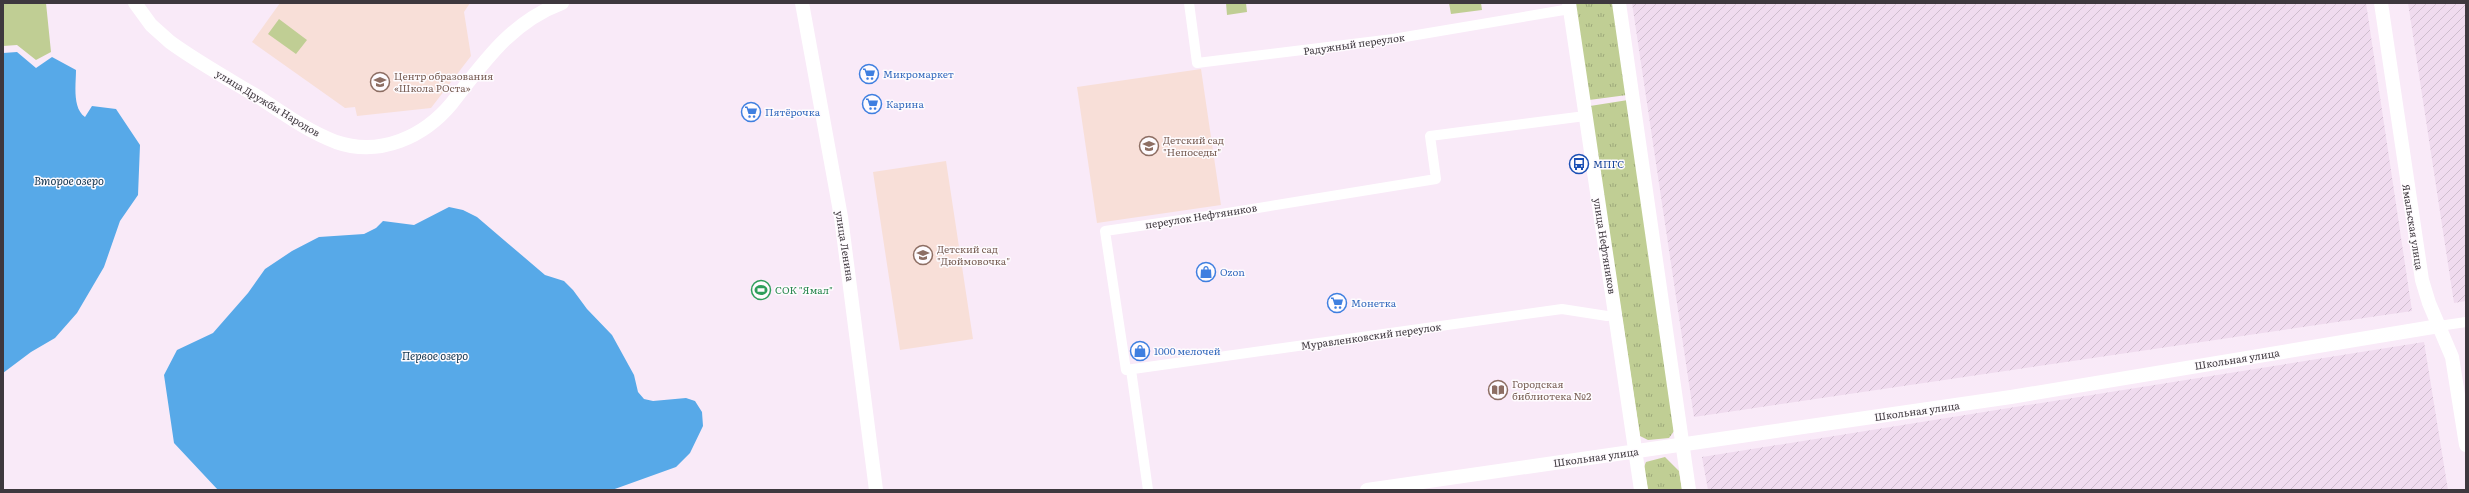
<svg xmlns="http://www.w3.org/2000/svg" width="2469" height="493" viewBox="0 0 2469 493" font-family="Literata,serif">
<defs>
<pattern id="industrial-furrows" width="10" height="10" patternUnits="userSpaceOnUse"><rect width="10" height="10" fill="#f0dbef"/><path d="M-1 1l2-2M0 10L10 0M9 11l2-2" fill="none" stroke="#cfbdce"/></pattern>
<pattern id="grass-tufts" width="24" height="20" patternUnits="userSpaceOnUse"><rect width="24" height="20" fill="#c0ce94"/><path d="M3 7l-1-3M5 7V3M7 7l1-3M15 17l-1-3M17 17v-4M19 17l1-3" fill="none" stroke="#9da87a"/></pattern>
</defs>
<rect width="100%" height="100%" fill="#f9eaf8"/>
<path fill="url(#industrial-furrows)" d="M1632 3H2366L2412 311 1694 417Z
M2408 3H2466V301L2454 303Z
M2424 342 2448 490H1708L1702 457Z"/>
<path fill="#f8dfd8" d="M280 3H470L464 12 471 56 431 108 357 116 355 107 345 108 252 42Z
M1201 69 1221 205 1097 223 1077 87Z
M946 161 973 339 900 350 873 172Z"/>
<path fill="url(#grass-tufts)" d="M1575 3H1614L1627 95 1589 100Z
M1628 100 1674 431 1669 438 1648 440 1640 436 1590 106Z
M1665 457 1679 471 1682 490H1648L1644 467 1646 462Z"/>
<path fill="#c0ce94" d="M3 3H46L51 52 36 60 17 45 3 46Z
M1226 3H1246L1247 12 1227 15Z
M1449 3H1481L1482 10 1451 14Z
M279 19 307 40 296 54 268 34Z"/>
<path fill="#57a9e8" d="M17 52 36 68 52 57 76 70C76 84 72 108 85 117L92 106 116 109 140 145 138 195 120 221 104 267 77 313 55 338 31 352 3 373V53Z
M449 207 463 210 477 217 545 275 564 281 573 290 587 309 612 335 634 375 638 392 644 399 653 401 686 398 695 401 702 412 703 426 690 453 676 467 612 490H218L174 443 164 375 177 350 213 333 248 293 265 269 292 251 319 237 364 234 376 228 383 221 414 225Z"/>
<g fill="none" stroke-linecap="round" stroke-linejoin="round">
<path stroke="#fff" stroke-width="10" d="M1189 3 1197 63 1393 39 1570 9
M1585 116 1430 136 1436 179 1215 215 1105 231 1126 370 1562 309 1607 316 1616 315
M2439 326 2466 322
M1131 370 1148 490"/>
<path stroke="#fff" stroke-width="14" d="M135 3 151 25 170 42C199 63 230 80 260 98 284 114 309 132 336 142 380 157 424 137 452 103 484 62 511 22 562 3
M802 3 841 217 876 490
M1569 3 1641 490
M1619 3 1689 490
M2381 3 2422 280 2429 303 2452 357 2466 445
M1367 490 2011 397 2439 326"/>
</g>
<defs>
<g id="supermarket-ring" transform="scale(1)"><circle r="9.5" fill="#fefbfe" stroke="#3f7fe0" stroke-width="1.5"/><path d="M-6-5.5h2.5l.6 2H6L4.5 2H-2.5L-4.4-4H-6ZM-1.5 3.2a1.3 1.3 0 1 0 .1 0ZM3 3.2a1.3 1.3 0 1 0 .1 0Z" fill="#3f7fe0"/></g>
<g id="school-ring" transform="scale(1)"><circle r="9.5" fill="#fefbfe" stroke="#8d6e63" stroke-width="1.5"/><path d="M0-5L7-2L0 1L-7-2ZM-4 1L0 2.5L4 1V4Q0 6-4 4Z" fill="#8d6e63"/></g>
<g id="bus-ring" transform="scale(1)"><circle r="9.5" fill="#fefbfe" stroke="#1a4fb4" stroke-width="1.5"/><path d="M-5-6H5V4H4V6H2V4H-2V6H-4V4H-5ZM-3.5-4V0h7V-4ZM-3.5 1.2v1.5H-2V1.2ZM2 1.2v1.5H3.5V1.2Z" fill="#1a4fb4"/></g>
<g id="shop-ring" transform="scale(1)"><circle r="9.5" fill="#fefbfe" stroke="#3f7fe0" stroke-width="1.5"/><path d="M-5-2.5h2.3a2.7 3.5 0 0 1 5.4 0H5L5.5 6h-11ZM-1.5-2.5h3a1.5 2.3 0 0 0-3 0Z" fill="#3f7fe0"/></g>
<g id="stadium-ring" transform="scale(1)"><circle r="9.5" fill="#fefbfe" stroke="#2e9e5b" stroke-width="1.5"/><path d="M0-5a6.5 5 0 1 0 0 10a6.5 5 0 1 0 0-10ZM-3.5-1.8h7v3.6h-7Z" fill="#2e9e5b"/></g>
<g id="library-ring" transform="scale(1)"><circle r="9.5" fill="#fefbfe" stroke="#8d6e63" stroke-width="1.5"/><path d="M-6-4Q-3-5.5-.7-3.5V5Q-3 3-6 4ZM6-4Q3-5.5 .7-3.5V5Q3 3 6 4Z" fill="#8d6e63"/></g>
</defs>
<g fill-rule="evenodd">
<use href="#supermarket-ring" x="869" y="74"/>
<use href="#school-ring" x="380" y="82"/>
<use href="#supermarket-ring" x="872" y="104"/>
<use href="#supermarket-ring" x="751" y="112"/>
<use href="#school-ring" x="1149" y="146"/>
<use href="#bus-ring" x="1579" y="164"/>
<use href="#school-ring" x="923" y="255"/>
<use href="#shop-ring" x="1206" y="272"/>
<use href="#stadium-ring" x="761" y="290"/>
<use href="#supermarket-ring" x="1337" y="303"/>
<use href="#shop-ring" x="1140" y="351"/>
<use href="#library-ring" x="1498" y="390"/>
</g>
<g text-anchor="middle" stroke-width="3" stroke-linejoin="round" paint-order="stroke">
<g font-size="10" fill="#3e383e" stroke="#fefbfe">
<text transform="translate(1354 44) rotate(-8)" y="4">Радужный переулок</text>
<text transform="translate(268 103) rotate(31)" y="4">улица Дружбы Народов</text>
<text transform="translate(1201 216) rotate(-9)" y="4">переулок Нефтяников</text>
<text transform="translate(2413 227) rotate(81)" y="4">Ямальская улица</text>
<text transform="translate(845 246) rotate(81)" y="4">улица Ленина</text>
<text transform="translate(1605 246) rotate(81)" y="4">улица Нефтяников</text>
<text transform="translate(1371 336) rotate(-8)" y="4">Муравленковский переулок</text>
<text transform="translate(2237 359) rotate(-9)" y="4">Школьная улица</text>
<text transform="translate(1917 411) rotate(-8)" y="4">Школьная улица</text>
<text transform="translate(1596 457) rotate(-8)" y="4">Школьная улица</text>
</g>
<g font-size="10" fill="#366cbe" stroke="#fefbfe" text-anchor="start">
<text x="883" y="78">Микромаркет</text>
<text x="886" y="108">Карина</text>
<text x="765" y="116">Пятёрочка</text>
<text x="1220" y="276">Ozon</text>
<text x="1351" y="307">Монетка</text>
<text x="1154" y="355">1000 мелочей</text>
</g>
<g font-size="10" fill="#785e54" stroke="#fefbfe" text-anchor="start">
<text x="394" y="80">Центр образования<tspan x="394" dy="12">«Школа РОста»</tspan></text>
<text x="1163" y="144">Детский сад<tspan x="1163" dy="12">"Непоседы"</tspan></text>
<text x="937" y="253">Детский сад<tspan x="937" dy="12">"Дюймовочка"</tspan></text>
<text x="1512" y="388">Городская<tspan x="1512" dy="12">библиотека №2</tspan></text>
</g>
<g font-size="10" fill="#164399" stroke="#fefbfe" text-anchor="start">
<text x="1593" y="168">МПГС</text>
</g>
<g font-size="10" fill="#27864d" stroke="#fefbfe" text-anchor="start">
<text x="775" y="294">СОК "Ямал"</text>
</g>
<g font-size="11" font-style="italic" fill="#12354f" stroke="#fefbfe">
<text x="69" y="185">Второе озеро</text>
<text x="435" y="360">Первое озеро</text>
</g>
</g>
<rect width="2469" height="493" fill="none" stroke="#3e383e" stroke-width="8"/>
</svg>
